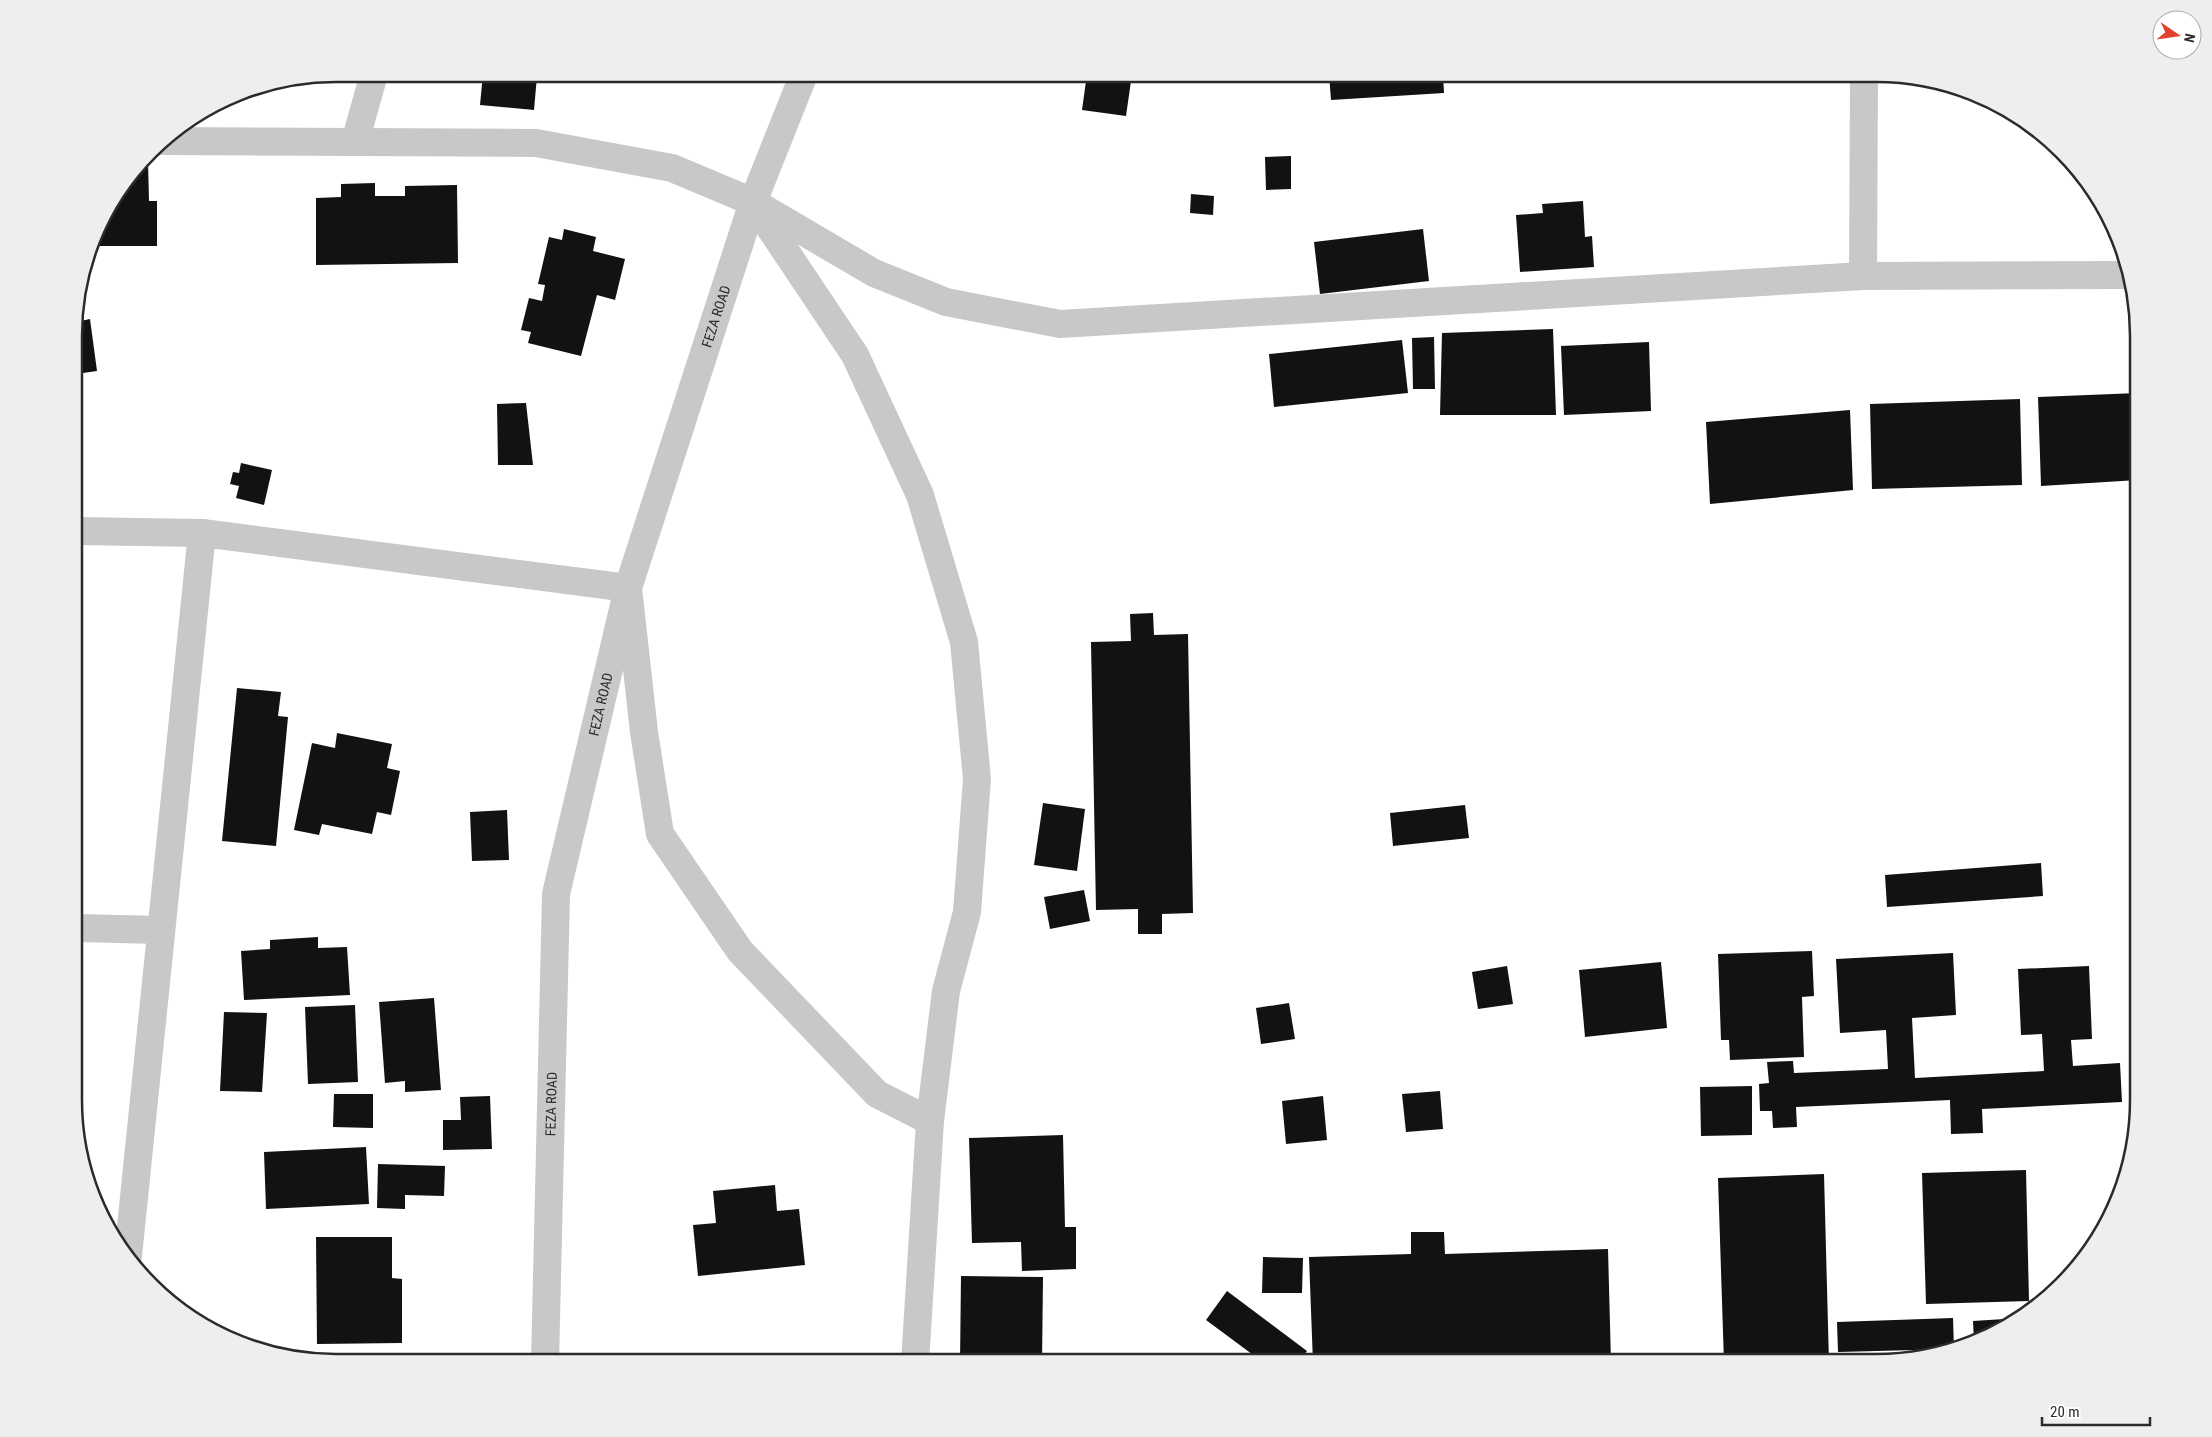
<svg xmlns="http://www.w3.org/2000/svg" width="2212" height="1437" font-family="'Roboto Condensed',sans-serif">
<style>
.building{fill:#121212}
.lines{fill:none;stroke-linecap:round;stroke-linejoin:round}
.minor{stroke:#c8c8c8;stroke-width:28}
.labels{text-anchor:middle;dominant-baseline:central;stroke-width:5;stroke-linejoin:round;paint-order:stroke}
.street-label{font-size:14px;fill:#2b2b2b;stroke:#fff}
.rim{fill:none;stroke:#2b2b2b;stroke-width:2.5}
</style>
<rect width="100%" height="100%" fill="#fff"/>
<g class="building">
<path d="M 483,74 L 537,76 L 534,110 L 480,105 Z"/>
<path d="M 1087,74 L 1132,74 L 1126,116 L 1082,110 Z"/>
<path d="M 1329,74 L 1443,74 L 1444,93 L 1331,100 Z"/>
<path d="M 1810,74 L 1828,74 L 1827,82 L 1809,81 Z"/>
<path d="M 1291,156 L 1291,189 L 1266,190 L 1265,157 Z"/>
<path d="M 146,162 L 148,162 L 149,201 L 157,201 L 157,246 L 93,246 L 101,220 Z"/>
<path d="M 375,183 L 375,196 L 405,196 L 405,186 L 457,185 L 458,263 L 316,265 L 316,198 L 341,197 L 341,184 Z"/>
<path d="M 1191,194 L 1214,196 L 1213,215 L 1190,213 Z"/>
<path d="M 1583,201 L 1585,237 L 1592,236 L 1594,267 L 1520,272 L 1516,215 L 1543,213 L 1542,204 Z"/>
<path d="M 564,229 L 596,237 L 593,251 L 625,259 L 615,300 L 597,295 L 581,356 L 528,343 L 531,332 L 521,330 L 529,298 L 542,301 L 545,285 L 538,284 L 549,237 L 562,240 Z"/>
<path d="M 1423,229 L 1429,281 L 1320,294 L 1314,242 Z"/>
<path d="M 90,319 L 97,371 L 76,374 L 76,322 Z"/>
<path d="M 1553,329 L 1556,415 L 1440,415 L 1442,333 Z"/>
<path d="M 1434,337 L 1435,389 L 1413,389 L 1412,338 Z"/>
<path d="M 1402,340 L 1408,393 L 1274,407 L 1269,354 Z"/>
<path d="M 1649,342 L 1651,411 L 1564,415 L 1561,346 Z"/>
<path d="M 2138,393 L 2138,480 L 2041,486 L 2038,397 Z"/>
<path d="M 2020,399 L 2022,485 L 1872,489 L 1870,404 Z"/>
<path d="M 526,403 L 533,465 L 498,465 L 497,404 Z"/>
<path d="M 1850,410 L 1853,490 L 1710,504 L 1706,422 Z"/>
<path d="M 241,463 L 272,470 L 264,505 L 236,498 L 239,486 L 230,484 L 233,472 L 239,473 Z"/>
<path d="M 1153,613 L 1154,635 L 1188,634 L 1193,913 L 1162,914 L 1162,934 L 1138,934 L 1138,909 L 1096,910 L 1091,642 L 1131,641 L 1130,614 Z"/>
<path d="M 237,688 L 281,692 L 278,716 L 288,717 L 276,846 L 222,841 Z"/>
<path d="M 337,733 L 392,744 L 387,768 L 400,771 L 391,815 L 377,812 L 372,834 L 322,824 L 319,835 L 294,830 L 312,743 L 335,748 Z"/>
<path d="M 1043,803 L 1085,809 L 1077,871 L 1034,865 Z"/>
<path d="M 1465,805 L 1469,838 L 1393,846 L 1390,813 Z"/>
<path d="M 507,810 L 509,860 L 472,861 L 470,812 Z"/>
<path d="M 2041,863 L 2043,896 L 1887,907 L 1885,875 Z"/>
<path d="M 1084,890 L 1090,921 L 1050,929 L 1044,897 Z"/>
<path d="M 318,937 L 318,948 L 347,947 L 350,995 L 244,1000 L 241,951 L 270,949 L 270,940 Z"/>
<path d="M 1812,951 L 1814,996 L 1802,997 L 1804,1057 L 1730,1060 L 1729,1040 L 1721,1040 L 1718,954 Z"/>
<path d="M 1953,953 L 1956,1015 L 1912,1018 L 1915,1078 L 2044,1071 L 2042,1034 L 2021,1035 L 2018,969 L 2089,966 L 2092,1039 L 2071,1040 L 2073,1066 L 2120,1063 L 2122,1102 L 1982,1109 L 1983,1133 L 1951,1134 L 1950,1100 L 1796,1107 L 1797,1127 L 1773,1128 L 1772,1111 L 1760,1111 L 1759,1084 L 1769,1083 L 1767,1062 L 1793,1061 L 1794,1073 L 1888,1069 L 1886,1030 L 1840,1033 L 1836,959 Z"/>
<path d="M 1661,962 L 1667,1028 L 1585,1037 L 1579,970 Z"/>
<path d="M 1507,966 L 1513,1004 L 1478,1009 L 1472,972 Z"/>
<path d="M 434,998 L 441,1090 L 405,1092 L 405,1081 L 385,1083 L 379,1002 Z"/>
<path d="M 1289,1003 L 1295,1039 L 1261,1044 L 1256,1008 Z"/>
<path d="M 355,1005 L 358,1082 L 308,1084 L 305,1007 Z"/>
<path d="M 224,1012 L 267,1013 L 262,1092 L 220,1091 Z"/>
<path d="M 76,1026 L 82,1026 L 77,1058 L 76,1058 Z"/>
<path d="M 1752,1086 L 1752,1135 L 1701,1136 L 1700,1087 Z"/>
<path d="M 1440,1091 L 1443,1129 L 1406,1132 L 1402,1094 Z"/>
<path d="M 334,1094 L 373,1094 L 373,1128 L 333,1127 Z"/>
<path d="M 490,1096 L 492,1149 L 443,1150 L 443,1120 L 461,1120 L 460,1097 Z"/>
<path d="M 1323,1096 L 1327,1140 L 1286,1144 L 1282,1101 Z"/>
<path d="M 1063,1135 L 1065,1227 L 1076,1227 L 1076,1269 L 1022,1271 L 1021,1242 L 972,1243 L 969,1138 Z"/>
<path d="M 366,1147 L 369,1204 L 266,1209 L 264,1152 Z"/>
<path d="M 378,1164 L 445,1166 L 444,1196 L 405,1195 L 405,1209 L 377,1208 Z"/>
<path d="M 2026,1170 L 2029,1301 L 1926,1304 L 1922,1173 Z"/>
<path d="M 1824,1174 L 1829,1363 L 1724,1363 L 1718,1178 Z"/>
<path d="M 775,1185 L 777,1211 L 799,1209 L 805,1265 L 698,1276 L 693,1225 L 716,1223 L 713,1191 Z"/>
<path d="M 98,1205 L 106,1207 L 104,1218 L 102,1214 Z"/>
<path d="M 1411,1232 L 1444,1232 L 1445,1254 L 1608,1249 L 1611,1362 L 1313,1363 L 1309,1257 L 1411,1254 Z"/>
<path d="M 316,1237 L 392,1237 L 392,1278 L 402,1279 L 402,1343 L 317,1344 Z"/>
<path d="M 1263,1257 L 1303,1258 L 1302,1293 L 1262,1293 Z"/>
<path d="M 961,1276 L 1043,1277 L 1042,1363 L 960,1363 Z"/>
<path d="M 1227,1291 L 1307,1351 L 1298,1363 L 1264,1363 L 1206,1320 Z"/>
<path d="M 1953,1318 L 1954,1349 L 1838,1352 L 1837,1322 Z"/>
<path d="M 2020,1318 L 2006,1328 L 1974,1341 L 1973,1321 Z"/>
<path d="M 1973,1342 L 1956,1349 L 1956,1343 Z"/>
</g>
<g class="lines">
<g class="minor">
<path d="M 162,141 L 536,143 L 672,168 L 753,202 L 874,273 L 946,302 L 1060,324 L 1863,276 L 2130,275"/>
<path d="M 355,142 L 374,74"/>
<path d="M 756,207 L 855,355 L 920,495 L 964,642 L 977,779 L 967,912 L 946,991 L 930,1121 L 915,1363"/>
<path d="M 1863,276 L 1864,74"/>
<path d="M 76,531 L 202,533 L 628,588 L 644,732 L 660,834 L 740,951 L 877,1094 L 930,1121"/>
<path d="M 76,928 L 161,930"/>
<path d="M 128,1256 L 202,533"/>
<path id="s1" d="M 545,1363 L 556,894 L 628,588 L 753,202 L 804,74"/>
</g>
</g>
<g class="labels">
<g class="street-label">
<text stroke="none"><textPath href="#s1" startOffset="1069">FEZA ROAD</textPath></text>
<text stroke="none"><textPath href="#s1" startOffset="664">FEZA ROAD</textPath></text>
<text stroke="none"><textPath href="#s1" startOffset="259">FEZA ROAD</textPath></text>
</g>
</g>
<path d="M0 0H2212V1437H0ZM336 82H1876A254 254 0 0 1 2130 336V1100A254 254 0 0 1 1876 1354H336A254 254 0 0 1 82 1100V336A254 254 0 0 1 336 82Z" fill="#eee" fill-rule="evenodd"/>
<path class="rim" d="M336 82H1876A254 254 0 0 1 2130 336V1100A254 254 0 0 1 1876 1354H336A254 254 0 0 1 82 1100V336A254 254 0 0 1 336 82Z"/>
<g transform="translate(2177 35) rotate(103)"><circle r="24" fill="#ffffff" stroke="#aaaaaa"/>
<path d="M0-4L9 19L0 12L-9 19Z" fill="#e3412d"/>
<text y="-8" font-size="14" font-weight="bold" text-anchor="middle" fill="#2b2b2b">N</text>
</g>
<path d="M2042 1417v8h108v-8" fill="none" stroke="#2b2b2b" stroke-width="2.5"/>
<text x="2050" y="1417" font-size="15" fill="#2b2b2b" stroke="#ffffff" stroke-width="4" paint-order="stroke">20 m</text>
</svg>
